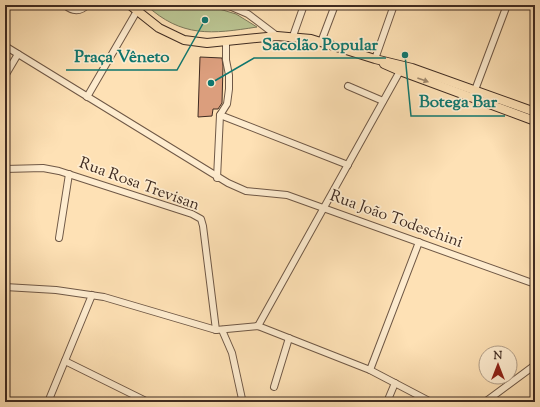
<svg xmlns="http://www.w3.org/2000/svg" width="540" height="407" font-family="'Sorts Mill Goudy',serif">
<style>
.green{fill:#bac492;stroke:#7c785a}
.building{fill:#db9e7d;stroke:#3f2b21}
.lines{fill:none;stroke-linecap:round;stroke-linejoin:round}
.minor-casing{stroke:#6f5846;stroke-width:8}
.major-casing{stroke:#3f2b21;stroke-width:10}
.minor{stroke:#feeccf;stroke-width:6}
.major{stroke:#fee1b5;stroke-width:8}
.oneway{fill:#9e866b}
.labels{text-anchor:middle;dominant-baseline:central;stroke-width:3.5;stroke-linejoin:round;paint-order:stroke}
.street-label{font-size:16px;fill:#3f2b21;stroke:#feeccf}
.leader{fill:none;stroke:#0f766e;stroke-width:1.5}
.callout-dot{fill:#0f766e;stroke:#feeccf;stroke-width:1.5}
.callout-label{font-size:17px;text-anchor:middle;font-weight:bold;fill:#0f766e;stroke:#feeccf;stroke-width:3.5;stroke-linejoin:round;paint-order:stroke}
</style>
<rect width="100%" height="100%" fill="#fee1b5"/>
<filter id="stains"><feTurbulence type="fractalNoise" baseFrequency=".005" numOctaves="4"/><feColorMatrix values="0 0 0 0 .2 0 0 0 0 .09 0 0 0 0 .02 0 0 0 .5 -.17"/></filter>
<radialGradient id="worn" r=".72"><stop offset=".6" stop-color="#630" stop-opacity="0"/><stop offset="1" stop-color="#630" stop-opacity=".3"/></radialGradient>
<path class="green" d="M 146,5 L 206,5 L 236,14 L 257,27 C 212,34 182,38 146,5 Z"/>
<path class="building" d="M 200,57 L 222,58 L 223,66 L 222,103 L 218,109 L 213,109 L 212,116 L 198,117 Z"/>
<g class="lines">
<g class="minor-casing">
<g id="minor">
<path d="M 65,5 C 72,12 81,12 87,5"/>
<path d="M 227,5 L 248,14 L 277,36"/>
<path d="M 293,36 L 304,5"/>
<path d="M 321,42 L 335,5"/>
<path d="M 5,46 L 228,183 L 246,191 L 287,195 L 535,284"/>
<path d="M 375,59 L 394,5"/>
<path d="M 5,76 L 18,54"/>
<path d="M 348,86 L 383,101"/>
<path d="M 475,90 L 507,5"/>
<path d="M 87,97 L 137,11"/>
<path d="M 220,115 L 348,165"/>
<path d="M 5,169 L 43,168 L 59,171 L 192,214 L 201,219 L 203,226 L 216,330"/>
<path d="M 217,178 L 220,115 L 227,104 L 229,89 L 229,75 L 226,60 L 226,42"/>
<path d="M 59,238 L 69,174"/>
<path d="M 5,256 L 6,287"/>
<path d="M 5,287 L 56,290 L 104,297 L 216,330 L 258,326 L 370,370 L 431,402"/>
<path d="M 258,326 L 400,71"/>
<path d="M 222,330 L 232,353 L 242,399"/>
<path d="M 65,361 L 148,402"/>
<path d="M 370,370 L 419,242"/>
<path d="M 274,387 L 289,338"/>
<path d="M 48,402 L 92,295"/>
<path d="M 387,402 L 395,383"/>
<path d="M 485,402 L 535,365"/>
</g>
</g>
<g class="major-casing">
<g id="major">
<path d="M 130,5 L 159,28 L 184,40 L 207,43 L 277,36 L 311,39 L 375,59 L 412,68 L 535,112"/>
<path d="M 384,64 L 400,71 L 535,121"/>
</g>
</g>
<use href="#minor" class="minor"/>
<use href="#major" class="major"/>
</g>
<defs><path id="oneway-solid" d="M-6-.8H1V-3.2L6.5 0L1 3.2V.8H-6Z"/></defs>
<use class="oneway" href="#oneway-solid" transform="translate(423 80) rotate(20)"/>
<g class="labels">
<g class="street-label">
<text transform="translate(139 185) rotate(20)">Rua Rosa Trevisan</text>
<text transform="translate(396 220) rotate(20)">Rua João Todeschini</text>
</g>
</g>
<path class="leader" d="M211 83L254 58H386M205 20L177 70H66M405 55L411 116H505"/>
<g class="callout-dot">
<circle cx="211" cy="83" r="4"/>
<circle cx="205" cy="20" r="4"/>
<circle cx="405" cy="55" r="4"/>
</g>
<g class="callout-label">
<text x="320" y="50">Sacolão Popular</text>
<text x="122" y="62">Praça Vêneto</text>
<text x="458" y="107">Botega Bar</text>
</g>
<rect width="540" height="407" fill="none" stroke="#fee1b5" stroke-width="20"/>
<rect x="6" y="6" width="528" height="395" fill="none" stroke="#3f2b21" stroke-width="2"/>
<rect x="10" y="10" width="520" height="387" fill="none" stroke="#3f2b21"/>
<g transform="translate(498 365)"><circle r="19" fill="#feeccf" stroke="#b29f89"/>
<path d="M0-3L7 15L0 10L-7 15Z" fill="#8f2418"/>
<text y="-6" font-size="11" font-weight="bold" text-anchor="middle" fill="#3f2b21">N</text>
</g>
<rect width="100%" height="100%" filter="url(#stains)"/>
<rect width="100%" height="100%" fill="url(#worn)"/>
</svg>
